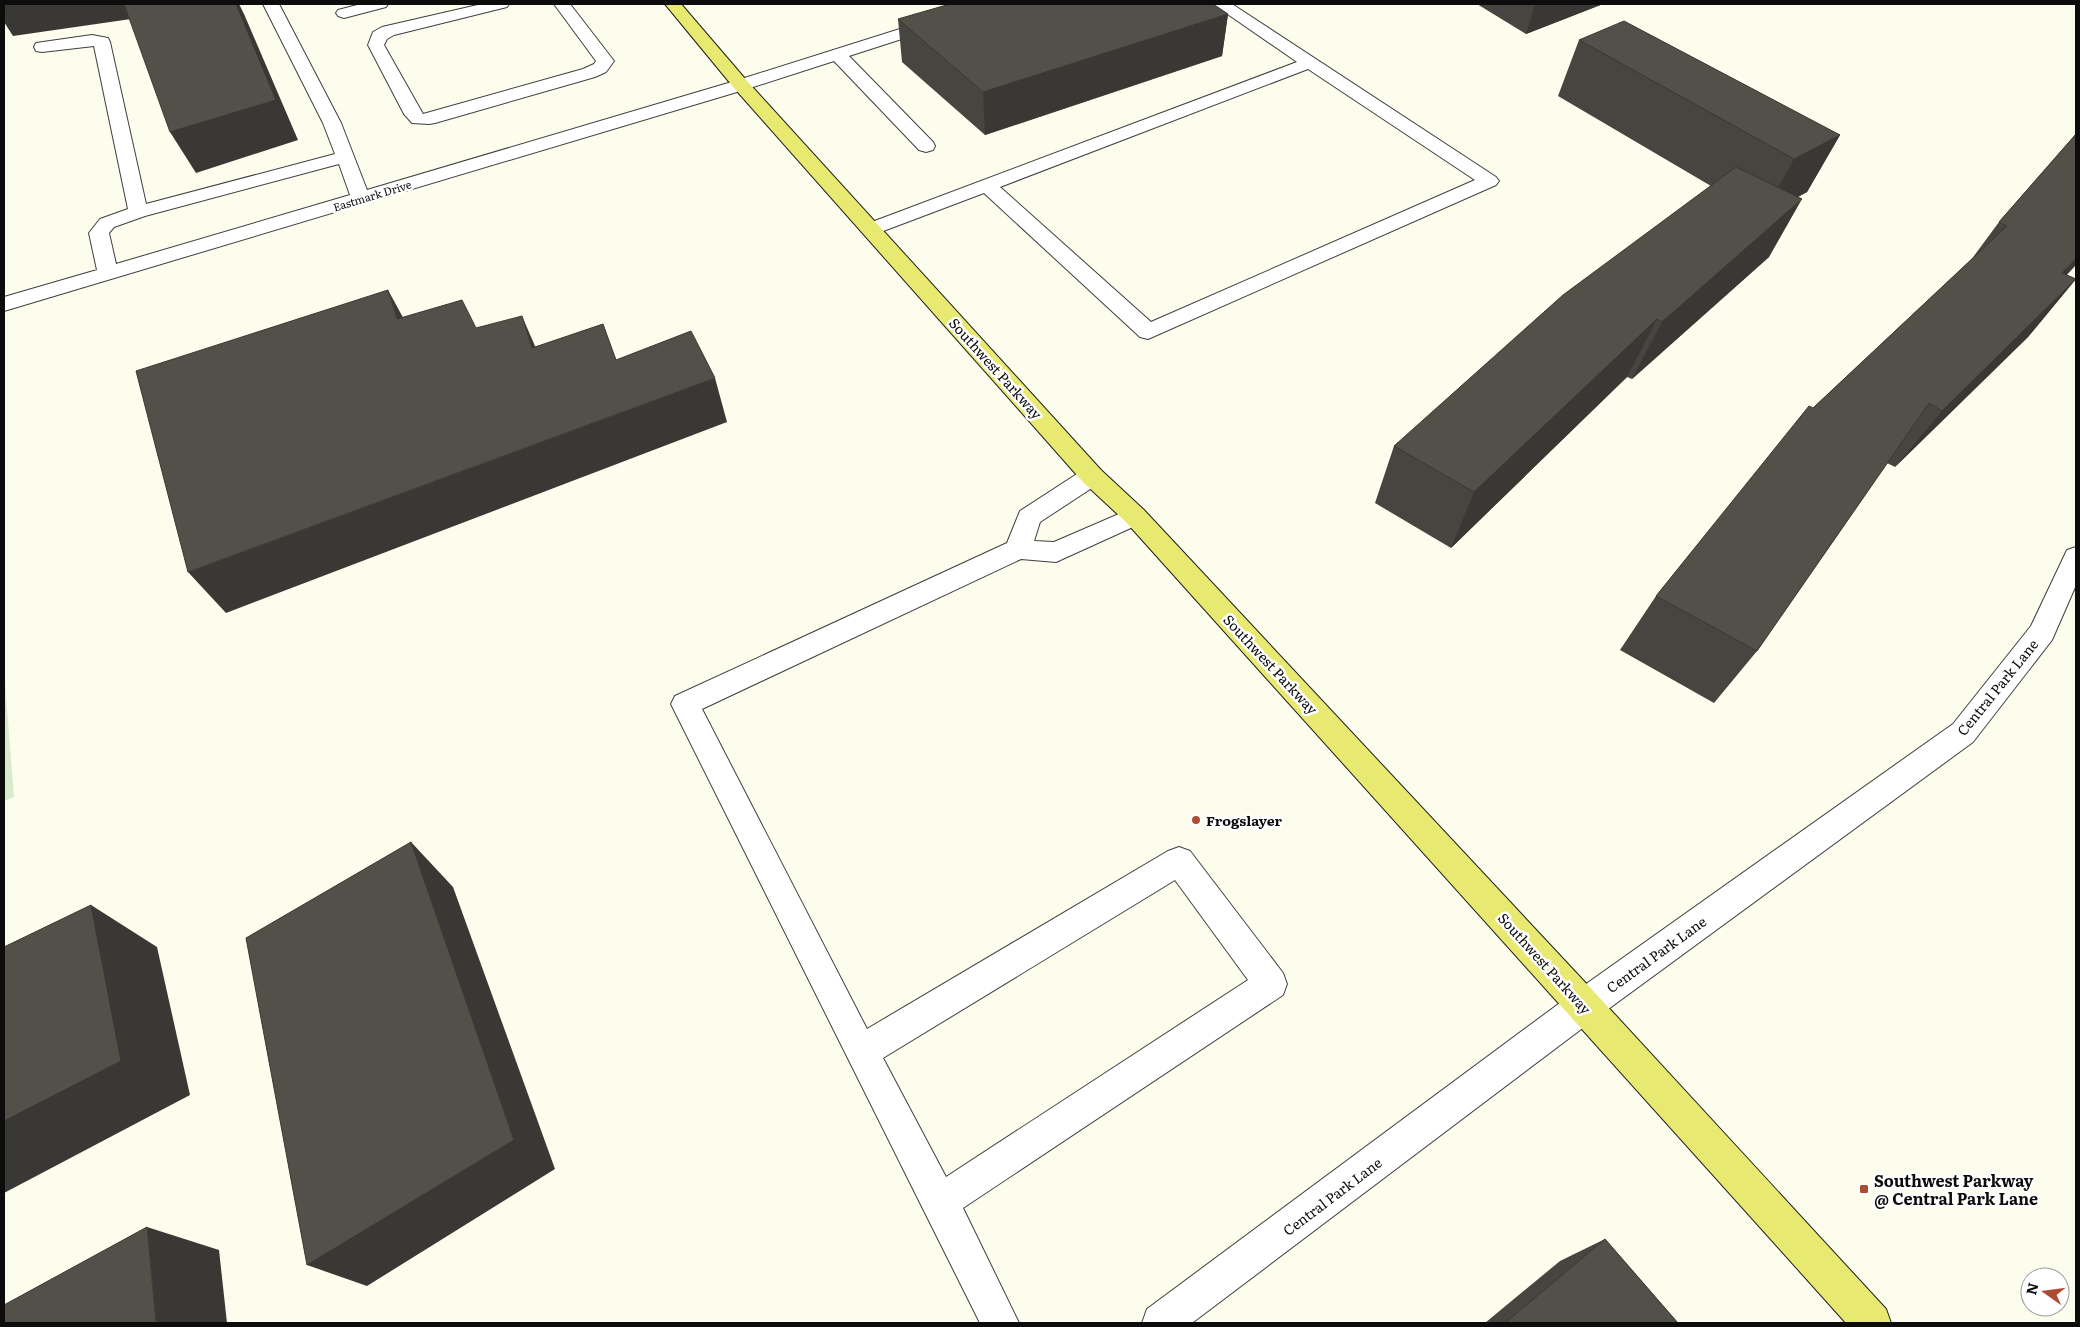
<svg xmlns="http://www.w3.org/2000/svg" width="2080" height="1327" font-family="Literata,serif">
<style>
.pitch{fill:#d8eccb}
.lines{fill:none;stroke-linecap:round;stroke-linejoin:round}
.minor-casing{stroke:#3f3f3f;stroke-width:2}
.major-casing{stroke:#1d1d1d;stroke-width:2}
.minor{fill:#fff;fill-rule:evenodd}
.major{fill:#e8e971;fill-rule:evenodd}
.wall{fill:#474540}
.shaded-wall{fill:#3a3834}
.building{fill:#53504a;stroke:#3a3834}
.poi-dot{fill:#ac4c34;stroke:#fff;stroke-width:2}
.labels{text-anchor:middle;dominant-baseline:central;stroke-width:5;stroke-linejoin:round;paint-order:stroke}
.far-street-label{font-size:11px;fill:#0c0c0c;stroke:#fff}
.street-label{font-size:14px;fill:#0c0c0c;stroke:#fff}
.poi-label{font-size:14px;font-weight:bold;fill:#0c0c0c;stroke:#fff;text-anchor:start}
.near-poi-label{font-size:16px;font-weight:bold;fill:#0c0c0c;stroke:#fff;text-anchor:start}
</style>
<rect width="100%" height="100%" fill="#fcfded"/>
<path class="pitch" d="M 4,671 L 14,797 L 4,801 Z"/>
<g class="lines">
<g class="minor-casing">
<g id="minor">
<path d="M 263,4 L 279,4 L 341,123 L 367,190 L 735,81 L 979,4 L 1003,4 L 1001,7 L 849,56 L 933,142 L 935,146 L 933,150 L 926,152 L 919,150 L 834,61 L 747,89 L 4,311 L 4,297 L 97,270 L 89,233 L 100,219 L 128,209 L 94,46 L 42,52 L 36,51 L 34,47 L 36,43 L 92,35 L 108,38 L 110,42 L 146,204 L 335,154 L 323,123 ZM 339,164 L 350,195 L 116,264 L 109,233 L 114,227 L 145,216 Z"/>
<path d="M 361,4 L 388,4 L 386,7 L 344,18 L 338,16 L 336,13 L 338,10 Z"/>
<path d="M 482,4 L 509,4 L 507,7 L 394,35 L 387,39 L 384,45 L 423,114 L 583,69 L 594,64 L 596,61 L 554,4 L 570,4 L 614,61 L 606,72 L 595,77 L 435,123 L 429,124 L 412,123 L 404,114 L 368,45 L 373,32 L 382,27 Z"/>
<path d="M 1213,4 L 1232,4 L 1496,177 L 1499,181 L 1496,185 L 1148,339 L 1140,337 L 984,193 L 878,233 L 871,235 L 864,233 L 861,229 L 864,225 L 1297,62 ZM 1308,69 L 1475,180 L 1151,322 L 1000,187 Z"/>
<path d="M 1092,467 L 1101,470 L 1104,476 L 1101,482 L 1040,522 L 1034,541 L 1054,542 L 1135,507 L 1144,510 L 1147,516 L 1144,522 L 1056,562 L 1021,559 L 702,709 L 867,1029 L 1168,851 L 1179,847 L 1190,851 L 1283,973 L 1287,984 L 1283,995 L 963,1208 L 1019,1323 L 980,1323 L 671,704 L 675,696 L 1007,543 L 1020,511 L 1083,470 ZM 1175,880 L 1248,980 L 946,1177 L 883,1058 Z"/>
<path d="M 2076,547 L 2076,585 L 2052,640 L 1973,742 L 1596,1018 L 1192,1323 L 1142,1323 L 1147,1309 L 1572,994 L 1953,724 L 2031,626 L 2067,550 Z"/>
</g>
</g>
<g class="major-casing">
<path id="major" d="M 665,4 L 681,4 L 747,81 L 1101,470 L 1144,510 L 1596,994 L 1886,1309 L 1891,1323 L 1846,1323 L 1126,522 L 1083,482 L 735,89 Z"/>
</g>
<use href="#minor" class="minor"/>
<use href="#major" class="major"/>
</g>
<g class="wall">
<path d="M 1477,4 L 1603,4 L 1526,34 Z"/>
<path d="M 1228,14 L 1222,56 L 985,135 L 902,62 L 898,19 Z"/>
<path d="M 1579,40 L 1840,135 L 1807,192 L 1798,197 L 1769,257 L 1632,379 L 1627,377 L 1451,548 L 1375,503 L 1394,446 L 1711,186 L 1558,96 Z"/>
<path d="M 2076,134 L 2067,275 L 2076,279 L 2028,337 L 1895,467 L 1887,463 L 1757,651 L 1714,703 L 1620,650 L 1656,596 L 1813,408 L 1971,260 L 1999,222 Z"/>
<path d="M 1605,1239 L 1678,1323 L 1485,1323 L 1560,1261 Z"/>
</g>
<g class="shaded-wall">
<path d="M 4,4 L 130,4 L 138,18 L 13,36 L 4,22 Z"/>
<path d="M 236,4 L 239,4 L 244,14 L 298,140 L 196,173 L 170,132 Z"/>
<path d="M 1535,4 L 1603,4 L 1526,34 Z"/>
<path d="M 1228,14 L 1222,56 L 985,135 L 983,92 Z"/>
<path d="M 1840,135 L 1807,192 L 1762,216 L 1794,159 Z"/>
<path d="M 1802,199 L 1769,257 L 1632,379 L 1662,322 Z"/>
<path d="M 2076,258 L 2076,265 L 2015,331 L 2062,273 Z"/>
<path d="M 2076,279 L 2028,337 L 1895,467 L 1942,411 Z"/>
<path d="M 388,290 L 412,334 L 397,319 Z"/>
<path d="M 522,316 L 541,360 L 532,348 Z"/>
<path d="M 1657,319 L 1627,377 L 1451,548 L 1474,492 Z"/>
<path d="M 715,378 L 727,422 L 226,613 L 188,572 Z"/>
<path d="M 411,842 L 453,887 L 555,1169 L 367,1286 L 307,1265 Z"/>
<path d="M 91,905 L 157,947 L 190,1095 L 4,1193 L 4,1121 Z"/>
<path d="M 147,1227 L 219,1250 L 227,1323 L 156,1323 Z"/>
</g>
<g class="building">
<path d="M 124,4 L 236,4 L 276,100 L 170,132 Z"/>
<path d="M 950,4 L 1213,4 L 1228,14 L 983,92 L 898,19 Z"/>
<path d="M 1624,21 L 1840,135 L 1794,159 L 1579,40 Z"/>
<path d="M 2076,134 L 2076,258 L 2062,273 L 2076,279 L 1942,411 L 1929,403 L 1757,651 L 1656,596 L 1809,406 L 1813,408 L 2007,226 L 1999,222 Z"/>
<path d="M 1736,167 L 1802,199 L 1662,322 L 1657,319 L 1474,492 L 1394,446 L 1563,295 Z"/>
<path d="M 388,290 L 397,319 L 462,300 L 476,328 L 522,316 L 532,348 L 603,324 L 616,360 L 691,331 L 715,378 L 188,572 L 136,371 Z"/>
<path d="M 411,842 L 514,1140 L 307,1265 L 246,938 Z"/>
<path d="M 91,905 L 121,1061 L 4,1121 L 4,947 Z"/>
<path d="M 147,1227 L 156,1323 L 4,1323 L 4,1305 Z"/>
<path d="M 1605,1239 L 1678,1323 L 1505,1323 Z"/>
</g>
<g class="poi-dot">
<circle cx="1196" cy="820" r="5"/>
<rect x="1859" y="1184" width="10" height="10" rx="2.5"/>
</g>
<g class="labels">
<g class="far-street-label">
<text transform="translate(372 195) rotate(-17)">Eastmark Drive</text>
</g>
<g class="street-label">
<text transform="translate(996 368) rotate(48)">Southwest Parkway</text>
<text transform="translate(1271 664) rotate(47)">Southwest Parkway</text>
<text transform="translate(1997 687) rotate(-51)">Central Park Lane</text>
<text transform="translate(1656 954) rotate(-36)">Central Park Lane</text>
<text transform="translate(1545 963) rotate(48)">Southwest Parkway</text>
<text transform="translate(1332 1196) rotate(-37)">Central Park Lane</text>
</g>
<g class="poi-label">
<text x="1206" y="820">Frogslayer</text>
</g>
<g class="near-poi-label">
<text x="1874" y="1180">Southwest Parkway<tspan x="1874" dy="18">@ Central Park Lane</tspan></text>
</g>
</g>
<rect width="2080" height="1327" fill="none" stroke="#0c0c0c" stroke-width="10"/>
<g transform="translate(2045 1292) rotate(284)"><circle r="24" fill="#ffffff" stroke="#9e9e9e"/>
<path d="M0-4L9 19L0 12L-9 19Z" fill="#ac4c34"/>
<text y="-8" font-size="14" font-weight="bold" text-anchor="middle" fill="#0c0c0c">N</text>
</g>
</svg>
